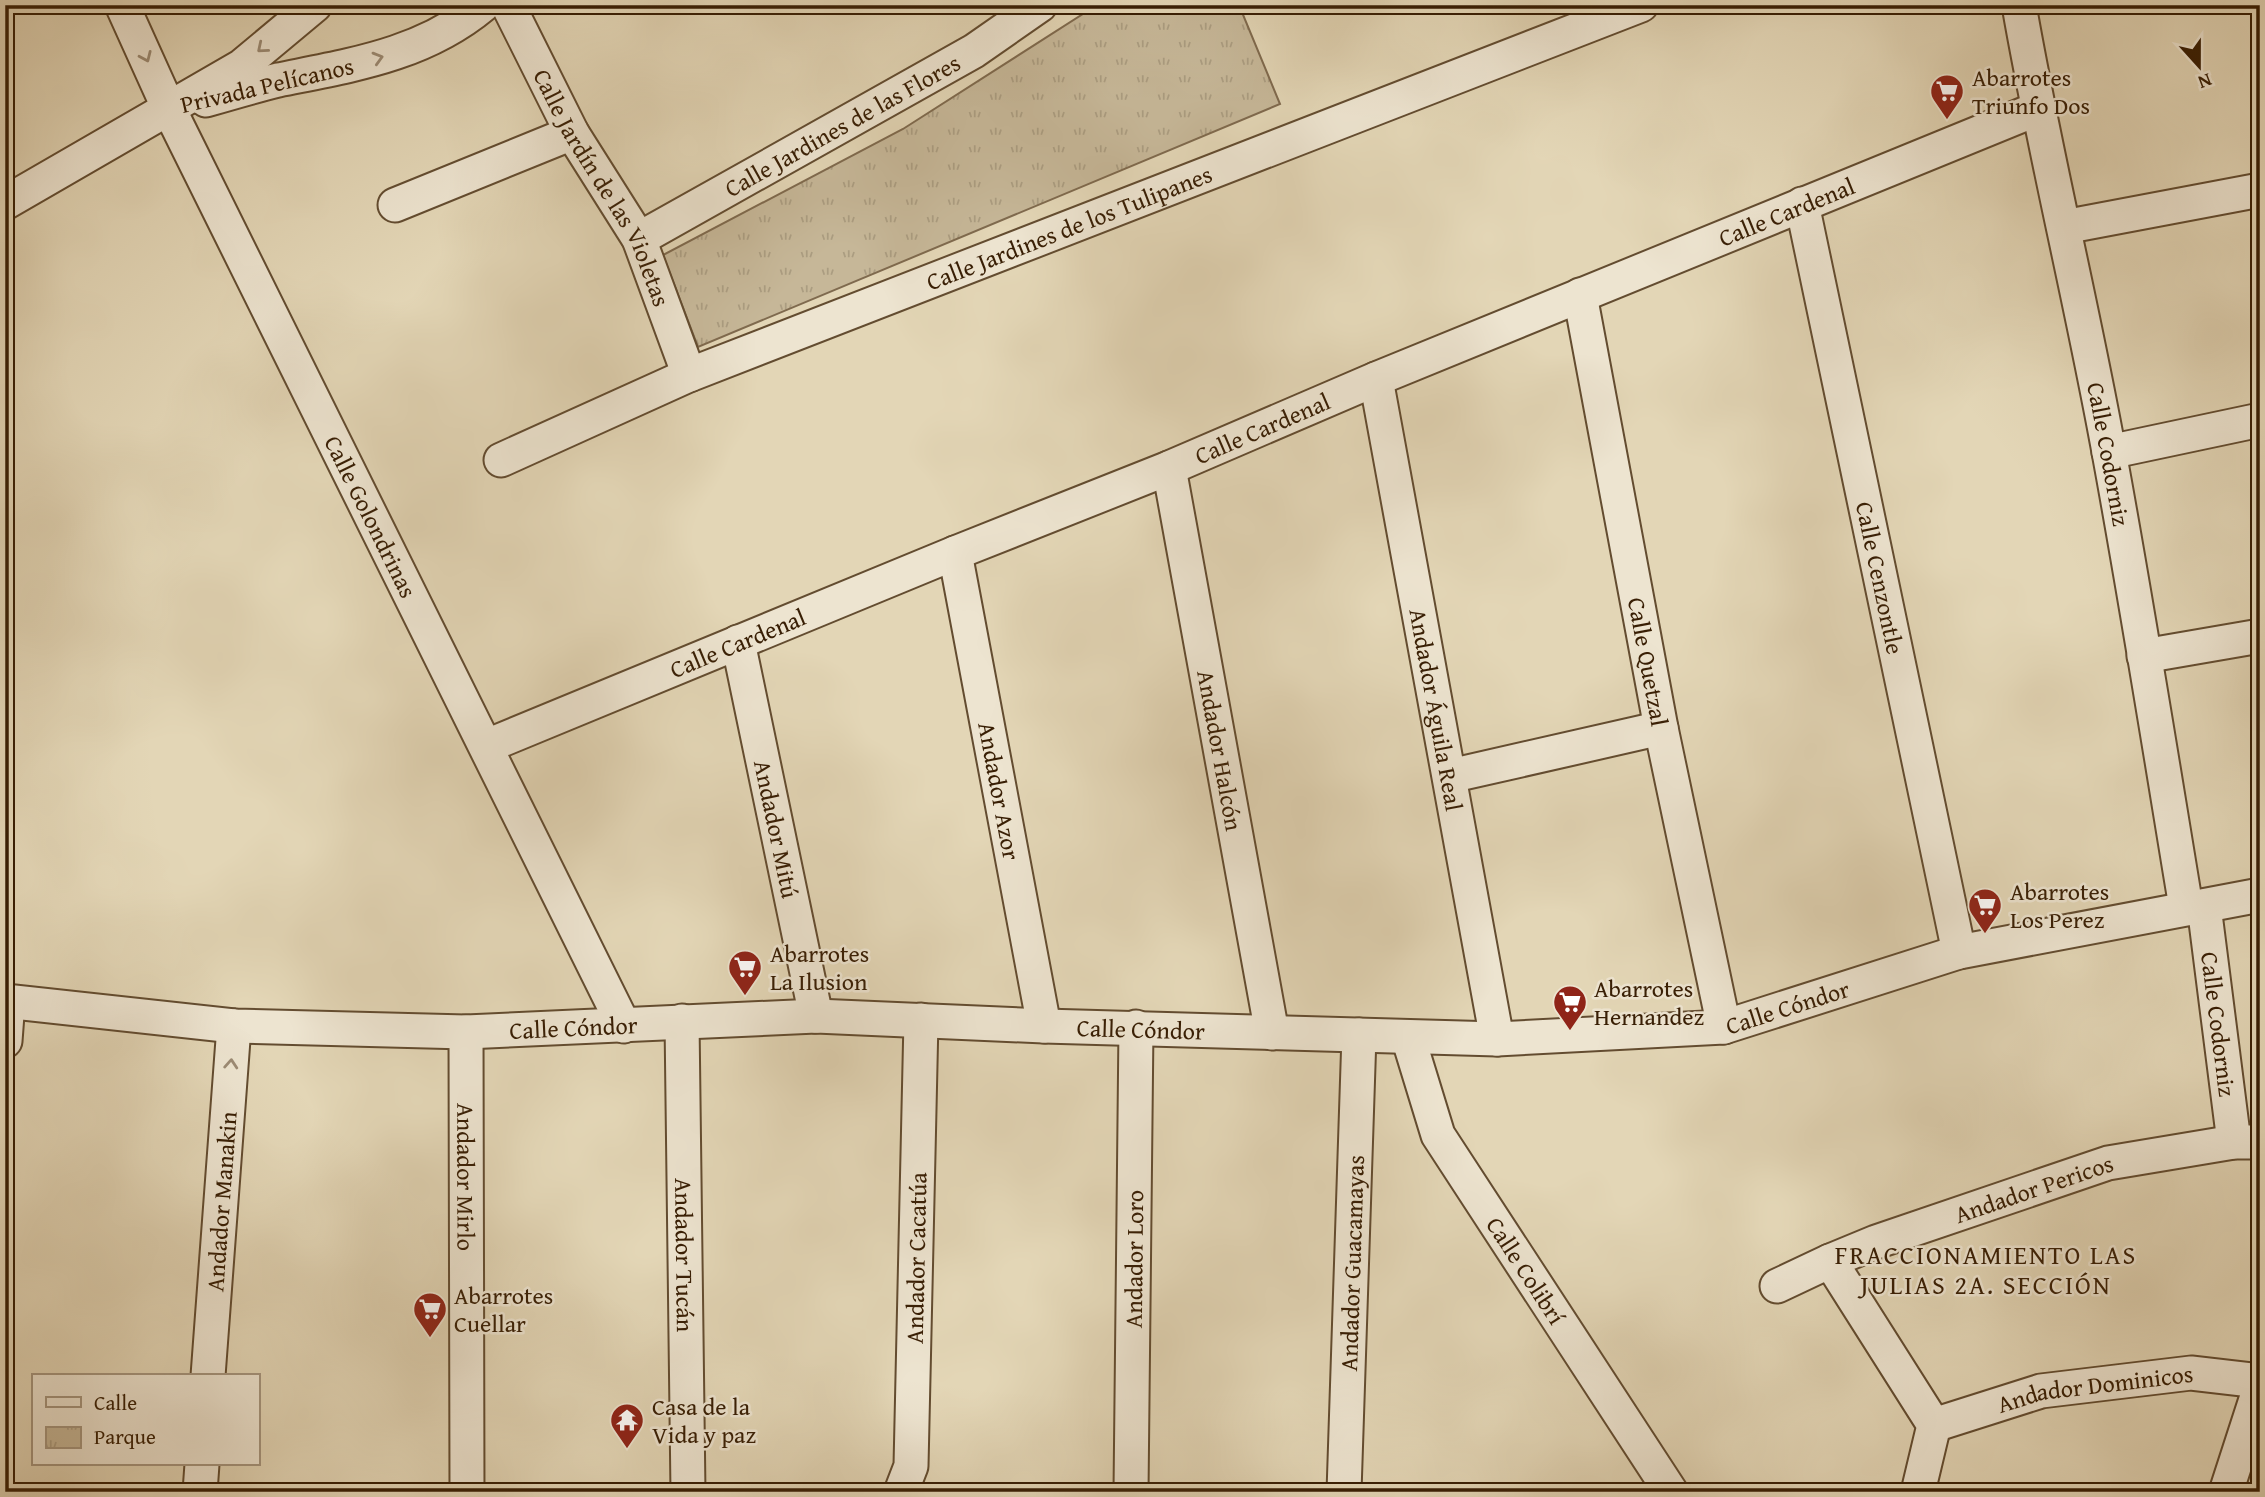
<svg xmlns="http://www.w3.org/2000/svg" width="2265" height="1497" font-family="'Gentium Book Plus',serif">
<style>
.park{fill:url(#park-tufts);stroke:#7f6a4e;stroke-width:2}
.lines{fill:none;stroke-linecap:round;stroke-linejoin:round}
.street-casing{stroke:#634c30;stroke-width:37}
.street{stroke:#ede4d0;stroke-width:33}
.oneway{stroke:#9c8b74}
.labels{text-anchor:middle;dominant-baseline:central;stroke-width:5;stroke-linejoin:round;paint-order:stroke}
.poi-label{font-size:24px;fill:#381e04;stroke:#ede4d0;text-anchor:start}
.street-label{font-size:24px;fill:#381e04;stroke:#ede4d0}
.neighbourhood-label{font-size:26px;letter-spacing:2px;fill:#381e04;stroke:#ede4d0}
</style>
<defs>
<pattern id="park-tufts" width="24" height="20" patternUnits="userSpaceOnUse" patternTransform="scale(1.75)"><rect width="24" height="20" fill="#c6b798"/><path d="M3 7l-1-3M5 7V3M7 7l1-3M15 17l-1-3M17 17v-4M19 17l1-3" fill="none" stroke="#ab9d81"/></pattern>
</defs>
<rect width="100%" height="100%" fill="#e3d6b6"/>
<filter id="stains"><feTurbulence type="fractalNoise" baseFrequency=".00286" numOctaves="4"/><feColorMatrix values="0 0 0 0 .2 0 0 0 0 .09 0 0 0 0 .02 0 0 0 .5 -.17"/></filter>
<radialGradient id="worn" r=".72"><stop offset=".6" stop-color="#630" stop-opacity="0"/><stop offset="1" stop-color="#630" stop-opacity=".3"/></radialGradient>
<path class="park" d="M 1097,5 L 1239,5 L 1280,104 L 698,347 L 663,255 L 903,129 Z"/>
<g class="lines">
<g class="street-casing">
<g id="street">
<path id="s1" d="M 122,5 L 169,109 L 624,1026"/>
<path id="s2" d="M 508,5 L 572,133 L 639,239 L 689,375"/>
<path id="s3" d="M 2019,5 C 2045,155 2082,303 2109,452 C 2137,604 2161,756 2186,907"/>
<path d="M 206,100 C 230,93 254,86 278,80 C 352,65 423,55 483,5"/>
<path d="M 5,203 L 242,66 L 315,5"/>
<path id="s4" d="M 1802,204 L 1959,952"/>
<path d="M 395,205 L 572,133"/>
<path d="M 2064,227 L 2260,190"/>
<path id="s5" d="M 639,239 L 974,51 L 1040,5"/>
<path id="s6" d="M 1580,295 L 1661,728 L 1724,1027"/>
<path id="s7" d="M 1376,379 L 1497,1039"/>
<path d="M 2109,452 L 2260,420"/>
<path id="s8" d="M 501,460 L 689,375 L 1641,5"/>
<path id="s9" d="M 1169,468 L 1272,1033"/>
<path id="s10" d="M 955,553 L 1044,1026"/>
<path id="s11" d="M 738,642 L 816,1016"/>
<path d="M 2144,656 L 2260,636"/>
<path id="s12" d="M 487,746 L 955,553 L 1169,468 L 1376,379 L 2037,109"/>
<path d="M 1450,776 L 1661,728"/>
<path id="s13" d="M 2204,906 L 2234,1142"/>
<path id="s14" d="M 5,1001 L 234,1026 L 466,1032 L 816,1016 L 1044,1026 L 1497,1039 L 1724,1027 L 1959,952 L 2260,895"/>
<path id="s15" d="M 682,1021 L 688,1492"/>
<path id="s16" d="M 466,1032 L 467,1492"/>
<path id="s17" d="M 1408,1037 L 1438,1135 L 1671,1492"/>
<path d="M 5,1041 L 8,1001"/>
<path d="M 1830,1261 L 1934,1425 L 1918,1492"/>
<path id="s18" d="M 1777,1286 L 1830,1261 L 1876,1242 L 2108,1163 L 2234,1142 L 2260,1142"/>
<path id="s19" d="M 208,1376 L 234,1026"/>
<path id="s20" d="M 1934,1425 L 2041,1391 L 2191,1373 L 2260,1381"/>
<path d="M 200,1492 L 202,1464"/>
<path id="s21" d="M 901,1492 L 911,1466 L 921,1020"/>
<path id="s22" d="M 1131,1492 L 1136,1027"/>
<path id="s23" d="M 1344,1492 L 1359,1035"/>
<path d="M 2226,1492 L 2260,1387"/>
</g>
</g>
<use href="#street" class="street"/>
</g>
<defs><path id="oneway-chevron" d="M-2-3.5L2.5 0L-2 3.5" fill="none" stroke-width="1.6" stroke-linecap="round" stroke-linejoin="round" transform="scale(1.75)"/></defs>
<g class="oneway">
<use href="#oneway-chevron" transform="translate(262 48) rotate(140)"/>
<use href="#oneway-chevron" transform="translate(146 57) rotate(66)"/>
<use href="#oneway-chevron" transform="translate(378 58) rotate(-16)"/>
<use href="#oneway-chevron" transform="translate(231 1064) rotate(-86)"/>
</g>
<defs>
<g id="supermarket-pin" transform="scale(1.75)"><path d="M0 17L-7.5 6A9.5 9.5 0 1 1 7.5 6Z" fill="#8f2418" stroke="#ede4d0"/><path d="M-6-5.5h2.5l.6 2H6L4.5 2H-2.5L-4.4-4H-6ZM-1.5 3.2a1.3 1.3 0 1 0 .1 0ZM3 3.2a1.3 1.3 0 1 0 .1 0Z" fill="#fff"/></g>
<g id="temple-pin" transform="scale(1.75)"><path d="M0 17L-7.5 6A9.5 9.5 0 1 1 7.5 6Z" fill="#8f2418" stroke="#ede4d0"/><path d="M0-6L5-2H3V0L6.5 2.5H4V6H1.5V3h-3V6H-4V2.5H-6.5L-3 0V-2H-5Z" fill="#fff"/></g>
</defs>
<g fill-rule="evenodd">
<use href="#supermarket-pin" x="1947" y="91"/>
<use href="#supermarket-pin" x="1985" y="905"/>
<use href="#supermarket-pin" x="745" y="967"/>
<use href="#supermarket-pin" x="1570" y="1002"/>
<use href="#supermarket-pin" x="430" y="1309"/>
<use href="#temple-pin" x="627" y="1420"/>
</g>
<g class="labels">
<g class="poi-label">
<text x="1972" y="77">Abarrotes<tspan x="1972" dy="28">Triunfo Dos</tspan></text>
<text x="2010" y="891">Abarrotes<tspan x="2010" dy="28">Los Perez</tspan></text>
<text x="770" y="953">Abarrotes<tspan x="770" dy="28">La Ilusion</tspan></text>
<text x="1594" y="988">Abarrotes<tspan x="1594" dy="28">Hernandez</tspan></text>
<text x="454" y="1295">Abarrotes<tspan x="454" dy="28">Cuellar</tspan></text>
<text x="652" y="1406">Casa de la<tspan x="652" dy="28">Vida y paz</tspan></text>
</g>
<g class="street-label">
<text transform="translate(267 85) rotate(-13)">Privada Pelícanos</text>
<text stroke="none"><textPath href="#s5" startOffset="233">Calle Jardines de las Flores</textPath></text>
<text stroke="none"><textPath href="#s2" startOffset="206">Calle Jardín de las Violetas</textPath></text>
<text stroke="none"><textPath href="#s12" startOffset="1405">Calle Cardenal</textPath></text>
<text stroke="none"><textPath href="#s8" startOffset="614">Calle Jardines de los Tulipanes</textPath></text>
<text stroke="none"><textPath href="#s12" startOffset="838">Calle Cardenal</textPath></text>
<text stroke="none"><textPath href="#s3" startOffset="458">Calle Codorniz</textPath></text>
<text stroke="none"><textPath href="#s1" startOffset="569">Calle Golondrinas</textPath></text>
<text stroke="none"><textPath href="#s4" startOffset="382">Calle Cenzontle</textPath></text>
<text stroke="none"><textPath href="#s12" startOffset="271">Calle Cardenal</textPath></text>
<text stroke="none"><textPath href="#s6" startOffset="373">Calle Quetzal</textPath></text>
<text stroke="none"><textPath href="#s7" startOffset="336">Andador Águila Real</textPath></text>
<text stroke="none"><textPath href="#s9" startOffset="287">Andador Halcón</textPath></text>
<text stroke="none"><textPath href="#s10" startOffset="242">Andador Azor</textPath></text>
<text stroke="none"><textPath href="#s11" startOffset="191">Andador Mitú</textPath></text>
<text stroke="none"><textPath href="#s14" startOffset="1788">Calle Cóndor</textPath></text>
<text stroke="none"><textPath href="#s13" startOffset="119">Calle Codorniz</textPath></text>
<text stroke="none"><textPath href="#s14" startOffset="570">Calle Cóndor</textPath></text>
<text stroke="none"><textPath href="#s14" startOffset="1138">Calle Cóndor</textPath></text>
<text stroke="none"><textPath href="#s16" startOffset="145">Andador Mirlo</textPath></text>
<text stroke="none"><textPath href="#s18" startOffset="275">Andador Pericos</textPath></text>
<text stroke="none"><textPath href="#s19" startOffset="175">Andador Manakin</textPath></text>
<text stroke="none"><textPath href="#s15" startOffset="234">Andador Tucán</textPath></text>
<text stroke="none"><textPath href="#s21" startOffset="236">Andador Cacatúa</textPath></text>
<text stroke="none"><textPath href="#s22" startOffset="233">Andador Loro</textPath></text>
<text stroke="none"><textPath href="#s23" startOffset="229">Andador Guacamayas</textPath></text>
<text stroke="none"><textPath href="#s17" startOffset="264">Calle Colibrí</textPath></text>
<text stroke="none"><textPath href="#s20" startOffset="166">Andador Dominicos</textPath></text>
</g>
<g class="neighbourhood-label">
<text x="1986" y="1254">FRACCIONAMIENTO LAS<tspan x="1986" dy="30">JULIAS 2A. SECCIÓN</tspan></text>
</g>
</g>
<rect width="2265" height="1497" fill="none" stroke="#e3d6b6" stroke-width="28"/>
<rect x="7" y="7" width="2251" height="1483" fill="none" stroke="#381e04" stroke-width="3.5"/>
<rect x="14" y="14" width="2237" height="1469" fill="none" stroke="#381e04" stroke-width="2"/>
<rect x="32" y="1374" width="228" height="91" fill="#ede4d0" stroke="#a5957e" stroke-width="2"/>
<rect x="46" y="1397" width="35" height="10" fill="#ede4d0" stroke="#a5957e" stroke-width="2"/>
<text x="94" y="1410" font-size="21" fill="#381e04">Calle</text>
<rect x="46" y="1427" width="35" height="21" fill="url(#park-tufts)" stroke="#a5957e" stroke-width="2"/>
<text x="94" y="1444" font-size="21" fill="#381e04">Parque</text>
<g transform="translate(2199 66) rotate(159)" stroke="#ede4d0" stroke-width="5" paint-order="stroke">
<path d="M0-5L12 26L0 18L-12 26Z" fill="#381e04"/>
<text y="-10" font-size="19" font-weight="bold" text-anchor="middle" fill="#381e04">N</text>
</g>
<rect width="100%" height="100%" filter="url(#stains)"/>
<rect width="100%" height="100%" fill="url(#worn)"/>
</svg>
